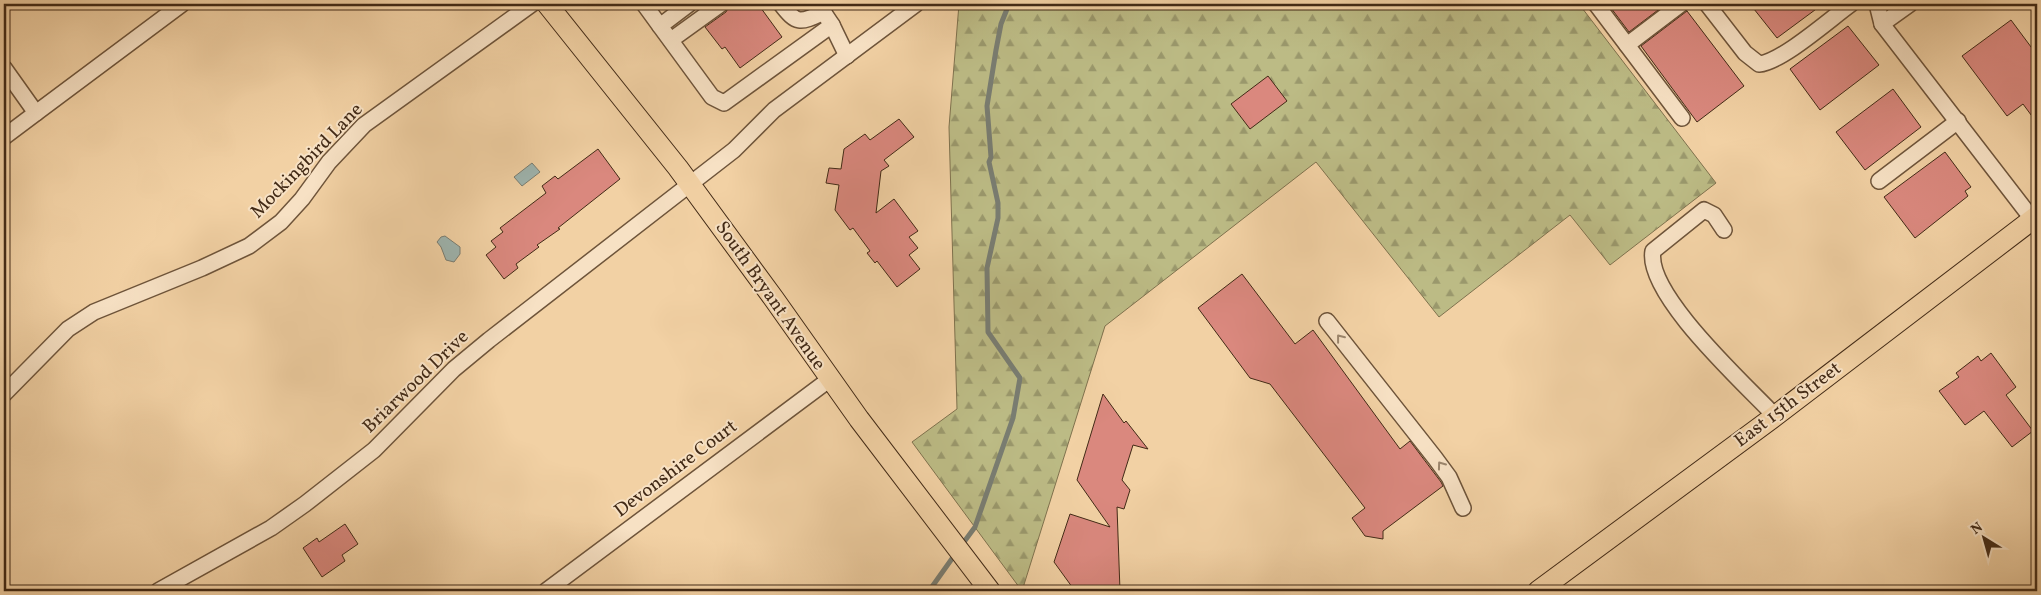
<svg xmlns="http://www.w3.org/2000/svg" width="2041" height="595" font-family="Vollkorn,serif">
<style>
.forest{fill:url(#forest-firs);stroke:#7f724e}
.water{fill:#9eb5b0;stroke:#797d72}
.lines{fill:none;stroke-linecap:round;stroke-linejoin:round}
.stream{stroke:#797d72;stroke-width:5}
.building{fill:#da887e;stroke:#422a16}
.minor-casing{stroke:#6e543a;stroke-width:18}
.major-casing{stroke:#422a16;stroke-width:22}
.minor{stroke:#f7e1c4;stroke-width:15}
.major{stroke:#f2d1a4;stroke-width:20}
.oneway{stroke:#9c866d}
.labels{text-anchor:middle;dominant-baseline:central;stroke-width:4;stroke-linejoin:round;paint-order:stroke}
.street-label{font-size:19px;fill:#422a16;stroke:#f7e1c4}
</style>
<defs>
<pattern id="forest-firs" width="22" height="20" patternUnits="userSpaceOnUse" patternTransform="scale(1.25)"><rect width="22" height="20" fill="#bcbb85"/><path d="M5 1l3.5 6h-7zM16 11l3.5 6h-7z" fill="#9a986c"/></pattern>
</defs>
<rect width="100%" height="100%" fill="#f2d1a4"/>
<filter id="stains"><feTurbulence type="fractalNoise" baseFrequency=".004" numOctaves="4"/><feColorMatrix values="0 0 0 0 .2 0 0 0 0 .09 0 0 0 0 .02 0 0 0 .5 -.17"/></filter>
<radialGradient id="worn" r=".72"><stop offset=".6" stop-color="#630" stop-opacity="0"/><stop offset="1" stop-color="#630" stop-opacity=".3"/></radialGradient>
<path class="forest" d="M 959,4 L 1579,4 L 1716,183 L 1610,265 L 1570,215 L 1439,317 L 1316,162 L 1105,326 L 1022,591 L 912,442 L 957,409 L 949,127 Z"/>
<g class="water">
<path d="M 532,163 L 540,172 L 522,186 L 514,177 Z"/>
<path d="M 445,236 L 460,247 L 460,254 L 454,262 L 446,260 L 441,247 L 437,242 L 441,237 Z"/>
</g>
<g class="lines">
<g class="stream">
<path d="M 961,546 L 975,527 L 1013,418 L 1020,378 L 988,332 L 987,268 L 998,218 L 998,203 L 989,162 L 991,157 L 987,106 L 996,50 L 1001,24 L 1009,4"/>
<path d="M 929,591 L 956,553"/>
</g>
</g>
<g class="building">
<path d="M 730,4 L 758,4 L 782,37 L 740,68 L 725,47 L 722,49 L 705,27 L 726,12 Z"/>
<path d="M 1608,4 L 1666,4 L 1629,32 Z"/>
<path d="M 1750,4 L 1823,4 L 1777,38 Z"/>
<path d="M 1687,11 L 1744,86 L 1697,122 L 1641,46 Z"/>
<path d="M 2011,20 L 2037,55 L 2037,123 L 2023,104 L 2007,116 L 1962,56 Z"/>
<path d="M 1848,26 L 1879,65 L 1820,110 L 1790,69 Z"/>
<path d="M 1268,76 L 1287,101 L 1250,129 L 1231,104 Z"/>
<path d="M 1893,89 L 1921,127 L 1865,170 L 1836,132 Z"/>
<path d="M 899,119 L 914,137 L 884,160 L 889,166 L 881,171 L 876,213 L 894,199 L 918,231 L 909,237 L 918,248 L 909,255 L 920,269 L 897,287 L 877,261 L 875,263 L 867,253 L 870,251 L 853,228 L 850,230 L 835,210 L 839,185 L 826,183 L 829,168 L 841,169 L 844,149 L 865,134 L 870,140 Z"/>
<path d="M 598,149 L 620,179 L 558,228 L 560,229 L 537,245 L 539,247 L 516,264 L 518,268 L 504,279 L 486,255 L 496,247 L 491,241 L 503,232 L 500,228 L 546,193 L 542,186 L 555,176 L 558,179 Z"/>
<path d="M 1945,152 L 1971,187 L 1965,191 L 1968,196 L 1915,238 L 1884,197 Z"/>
<path d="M 1242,274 L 1295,344 L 1313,330 L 1400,449 L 1410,441 L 1441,482 L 1443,486 L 1383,531 L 1383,539 L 1365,536 L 1352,518 L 1365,508 L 1270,384 L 1250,378 L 1198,308 Z"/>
<path d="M 1991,353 L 2016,387 L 2006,395 L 2033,431 L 2012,447 L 1984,411 L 1965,425 L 1939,391 L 1959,377 L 1956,373 L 1978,356 L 1981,361 Z"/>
<path d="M 1103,394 L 1124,423 L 1126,421 L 1148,449 L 1133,445 L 1122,480 L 1130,490 L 1124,509 L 1117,507 L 1120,591 L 1075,591 L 1054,562 L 1070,514 L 1110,527 L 1077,480 Z"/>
<path d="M 345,524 L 358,544 L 342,555 L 345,561 L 322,577 L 303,548 L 317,538 L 319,542 Z"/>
</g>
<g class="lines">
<g class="minor-casing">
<g id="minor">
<path d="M 644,4 L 660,26"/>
<path d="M 689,4 L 660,26 L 712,97 L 724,103 L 832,25"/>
<path d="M 781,4 C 797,25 800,23 824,12"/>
<path d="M 818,4 L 832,25 L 847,56"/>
<path d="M 1596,4 L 1682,118"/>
<path d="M 1707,4 L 1745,53 L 1759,64 C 1782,62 1830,19 1851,4"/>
<path d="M 1877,4 L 1882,24 L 2033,220"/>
<path d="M 1882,24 L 1910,4"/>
<path d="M 671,40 L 721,4"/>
<path d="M 1627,45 L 1681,4"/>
<path d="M 4,68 L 36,113 L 182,4"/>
<path d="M 4,137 L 36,113"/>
<path d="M 1879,181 L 1958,121"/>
<path d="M 1724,230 L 1714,215 L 1704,210 L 1653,251 C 1645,294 1745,384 1775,416"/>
<path d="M 1327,321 L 1435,458 L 1449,477 L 1463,508"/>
<path d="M 4,394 L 68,329 L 94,312 L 202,268 L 249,246 L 281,222 L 302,199 L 329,162 L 364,125 L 532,4"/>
<path d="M 158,591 L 271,528 L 305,504 L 374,450 L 454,369 L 489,340 L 734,150 L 774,110 L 916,4"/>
<path d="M 546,591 L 830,379"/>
</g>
</g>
<g class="major-casing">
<g id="major">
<path d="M 547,4 L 678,168 L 774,299 L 859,419 L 990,591"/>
<path d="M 1538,591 L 1775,416 L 2037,216"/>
</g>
</g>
<use href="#minor" class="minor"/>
<use href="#major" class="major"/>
</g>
<defs><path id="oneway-chevron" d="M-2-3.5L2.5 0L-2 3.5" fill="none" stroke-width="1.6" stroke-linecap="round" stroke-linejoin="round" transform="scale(1.25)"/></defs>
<g class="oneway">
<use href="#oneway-chevron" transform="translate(1340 338) rotate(-128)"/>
<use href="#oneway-chevron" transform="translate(1441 465) rotate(-126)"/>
</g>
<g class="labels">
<g class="street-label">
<text transform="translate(307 161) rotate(-46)">Mockingbird Lane</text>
<text transform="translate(770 296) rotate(55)">South Bryant Avenue</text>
<text transform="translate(416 382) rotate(-44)">Briarwood Drive</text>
<text transform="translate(1788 405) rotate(-37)">East 15th Street</text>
<text transform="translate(676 469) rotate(-37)">Devonshire Court</text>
</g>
</g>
<rect width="2041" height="595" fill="none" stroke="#f2d1a4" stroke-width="20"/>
<rect x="5" y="5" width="2031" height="585" fill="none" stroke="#422a16" stroke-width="2.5"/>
<rect x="10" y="10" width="2021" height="575" fill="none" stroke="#422a16"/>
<g transform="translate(1984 538) rotate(323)" stroke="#f7e1c4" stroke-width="4" paint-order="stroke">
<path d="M0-4L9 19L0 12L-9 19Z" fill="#422a16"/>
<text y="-8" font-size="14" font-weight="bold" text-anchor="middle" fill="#422a16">N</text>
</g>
<rect width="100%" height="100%" filter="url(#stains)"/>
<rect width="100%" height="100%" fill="url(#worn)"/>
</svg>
